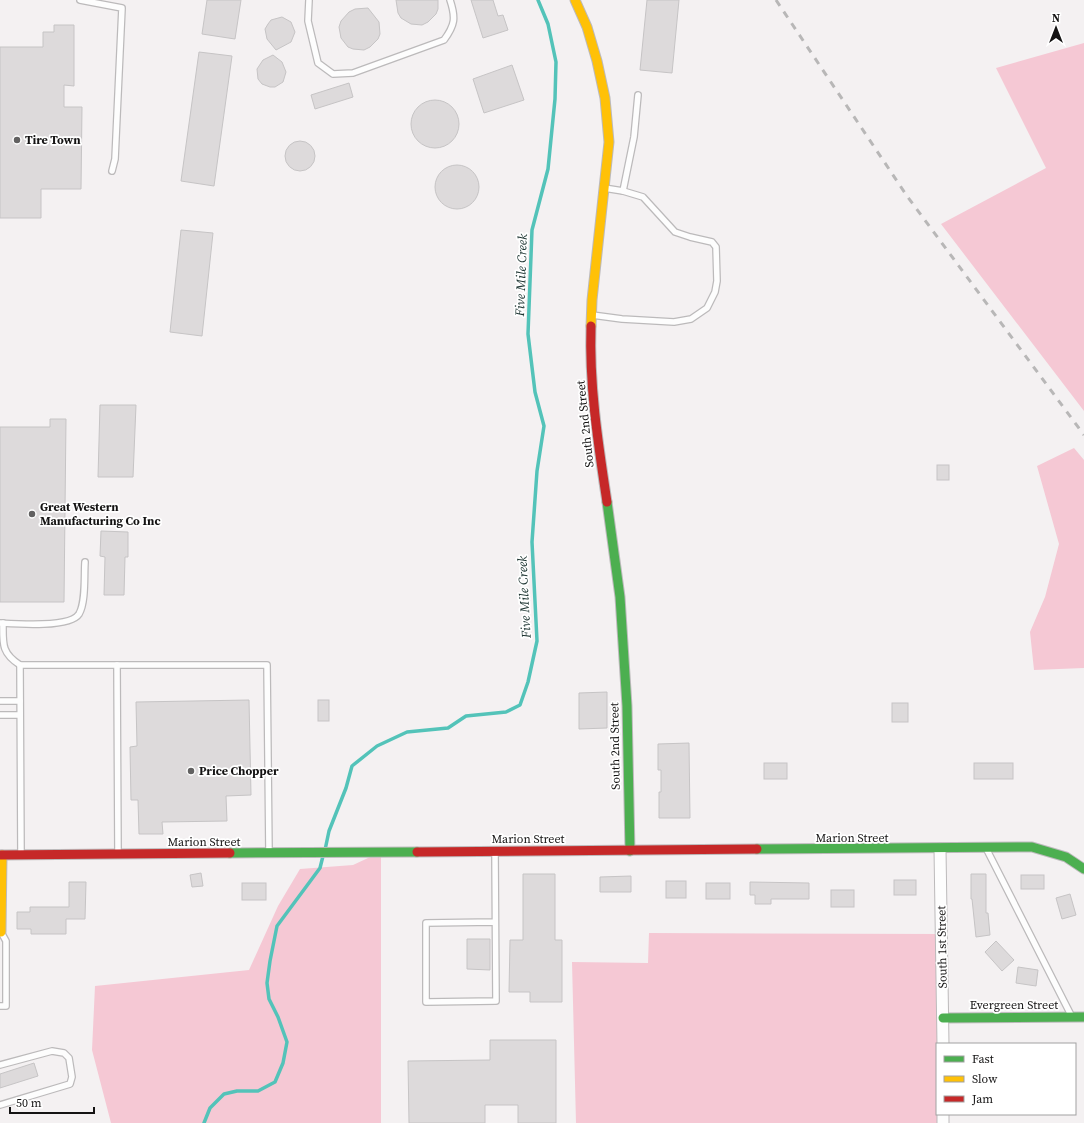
<svg xmlns="http://www.w3.org/2000/svg" width="1084" height="1123" font-family="'Source Serif 4',serif">
<style>
.forest{fill:#f5c8d4}
.lines{fill:none;stroke-linecap:round;stroke-linejoin:round}
.stream{stroke:#53c3b9;stroke-width:3.5}
.building{fill:#dddadb;stroke:#c6c4c5}
.lane-casing{stroke:#bcbabb;stroke-width:8}
.street-casing{stroke:#bcbabb;stroke-width:13}
.fast-casing{stroke:#bcbabb;stroke-width:11}
.slow-casing{stroke:#bcbabb;stroke-width:11}
.jam-casing{stroke:#bcbabb;stroke-width:11}
.lane{stroke:#fdfdfd;stroke-width:5.5}
.street{stroke:#fdfdfd;stroke-width:11}
.fast{stroke:#4caf50;stroke-width:9}
.slow{stroke:#ffc107;stroke-width:9}
.jam{stroke:#c62828;stroke-width:9}
.rail{stroke:#b8b7b7;stroke-width:3;stroke-dasharray:7 7;stroke-linecap:butt}
.poi-dot{fill:#626161;stroke:#fff;stroke-width:1.5}
.labels{text-anchor:middle;dominant-baseline:central;stroke-width:3.5;stroke-linejoin:round;paint-order:stroke}
.poi-label{font-size:12px;font-weight:bold;fill:#141313;stroke:#fff;text-anchor:start}
.street-label{font-size:12px;fill:#141313;stroke:#fff}
.water-label{font-size:13px;font-style:italic;fill:#1f3633;stroke:#fff}
</style>
<rect width="100%" height="100%" fill="#f4f1f2"/>
<g class="forest">
<path d="M 1084,43 L 1084,411 L 941,224 L 1046,168 L 996,68 Z"/>
<path d="M 1074,448 L 1084,460 L 1084,668 L 1034,670 L 1030,632 L 1045,597 L 1059,544 L 1037,466 Z"/>
<path d="M 381,852 L 381,1123 L 111,1123 L 92,1050 L 95,986 L 249,970 L 278,906 L 300,869 L 353,865 Z"/>
<path d="M 649,933 L 942,934 L 943,1044 L 937,1044 L 937,1114 L 943,1114 L 943,1123 L 576,1123 L 572,962 L 648,963 Z"/>
</g>
<g class="lines">
<g class="stream">
<path d="M 325,850 L 329,831 L 346,788 L 352,766 L 377,746 L 407,732 L 448,728 L 466,716 L 506,712 L 520,705 L 528,682 L 537,641 L 532,542 L 537,471 L 544,426 L 535,392 L 528,334 L 532,230 L 548,169 L 555,99 L 556,62 L 548,24 L 538,0"/>
<path d="M 204,1123 L 210,1108 L 224,1094 L 237,1091 L 258,1091 L 275,1082 L 283,1063 L 287,1042 L 278,1017 L 269,999 L 267,983 L 270,961 L 277,926 L 320,868 L 323,856"/>
</g>
</g>
<g class="building">
<path d="M 207,0 L 241,0 L 235,39 L 202,34 Z"/>
<path d="M 396,0 L 438,0 L 438,9 L 436,14 L 428,22 L 422,25 L 411,24 L 401,18 L 398,13 Z"/>
<path d="M 471,0 L 493,0 L 498,16 L 503,15 L 508,30 L 483,38 Z"/>
<path d="M 647,0 L 679,0 L 672,73 L 640,70 Z"/>
<path d="M 368,8 L 379,22 L 380,34 L 378,39 L 370,47 L 364,50 L 353,49 L 348,47 L 341,38 L 339,27 L 341,21 L 349,12 L 355,9 Z"/>
<path d="M 282,17 L 291,22 L 295,32 L 291,42 L 276,50 L 267,39 L 265,29 L 268,24 L 271,20 Z"/>
<path d="M 54,25 L 74,25 L 74,86 L 64,85 L 64,107 L 82,107 L 81,189 L 41,189 L 41,218 L 0,218 L 0,47 L 43,47 L 43,32 L 54,32 Z"/>
<path d="M 199,52 L 232,56 L 214,186 L 181,181 Z"/>
<path d="M 273,55 L 282,62 L 286,72 L 283,82 L 275,87 L 270,87 L 262,84 L 258,79 L 257,69 L 263,60 Z"/>
<path d="M 512,65 L 524,100 L 484,113 L 473,79 Z"/>
<path d="M 349,83 L 353,97 L 315,109 L 311,95 Z"/>
<circle cx="435" cy="124" r="24"/>
<circle cx="300" cy="156" r="15"/>
<circle cx="457" cy="187" r="22"/>
<path d="M 181,230 L 213,233 L 202,336 L 170,332 Z"/>
<path d="M 100,405 L 136,405 L 133,477 L 98,477 Z"/>
<path d="M 50,419 L 66,419 L 64,602 L 0,602 L 0,427 L 50,427 Z"/>
<rect x="937" y="465" width="12" height="15"/>
<path d="M 101,531 L 128,532 L 128,557 L 125,557 L 124,595 L 104,595 L 105,557 L 100,556 Z"/>
<path d="M 607,692 L 607,728 L 579,729 L 579,693 Z"/>
<path d="M 249,700 L 251,795 L 226,796 L 227,821 L 162,822 L 163,834 L 139,834 L 138,800 L 131,800 L 130,747 L 137,746 L 136,702 Z"/>
<rect x="318" y="700" width="11" height="21"/>
<rect x="892" y="703" width="16" height="19"/>
<path d="M 689,743 L 690,818 L 659,818 L 659,792 L 661,792 L 661,770 L 658,770 L 658,744 Z"/>
<rect x="764" y="763" width="23" height="16"/>
<rect x="974" y="763" width="39" height="16"/>
<path d="M 201,873 L 203,886 L 192,887 L 190,875 Z"/>
<path d="M 523,874 L 555,874 L 555,940 L 562,940 L 562,1002 L 530,1002 L 530,992 L 509,992 L 510,940 L 523,940 Z"/>
<path d="M 971,874 L 986,874 L 986,913 L 988,913 L 990,935 L 976,937 L 972,899 L 971,899 Z"/>
<rect x="1021" y="875" width="23" height="14"/>
<path d="M 631,876 L 631,892 L 600,892 L 600,877 Z"/>
<rect x="894" y="880" width="22" height="15"/>
<rect x="666" y="881" width="20" height="17"/>
<path d="M 69,882 L 86,882 L 85,919 L 66,919 L 66,934 L 31,934 L 31,929 L 17,929 L 17,912 L 30,912 L 30,907 L 69,907 Z"/>
<path d="M 750,882 L 809,883 L 809,899 L 771,899 L 771,904 L 755,904 L 755,895 L 750,895 Z"/>
<rect x="242" y="883" width="24" height="17"/>
<rect x="706" y="883" width="24" height="16"/>
<rect x="831" y="890" width="23" height="17"/>
<path d="M 1070,894 L 1076,915 L 1062,919 L 1056,898 Z"/>
<path d="M 467,939 L 490,939 L 490,970 L 467,969 Z"/>
<path d="M 996,941 L 1014,960 L 1002,971 L 985,952 Z"/>
<path d="M 1018,967 L 1038,970 L 1036,986 L 1016,983 Z"/>
<path d="M 490,1040 L 556,1040 L 556,1123 L 518,1123 L 518,1105 L 485,1105 L 485,1123 L 409,1123 L 408,1061 L 490,1060 Z"/>
<path d="M 34,1063 L 38,1076 L 0,1088 L 0,1074 Z"/>
</g>
<g class="lines">
<g class="lane-casing">
<g id="lane">
<path d="M 80,0 L 122,8 L 115,159 L 112,171"/>
<path d="M 309,0 L 308,21 L 318,63 L 333,74 L 353,73 L 444,40 C 455,25 456,18 450,0"/>
<path d="M 604,188 L 623,191 L 634,137 L 638,95"/>
<path d="M 592,315 L 622,319 L 674,322 L 691,319 L 707,308 L 715,292 L 717,281 L 716,247 L 712,242 L 690,237 L 675,232 L 643,197 L 623,191"/>
<path d="M 0,623 C 16,624 70,628 79,614 C 86,602 84,576 85,562"/>
<path d="M 3,623 C 3,643 1,653 20,665"/>
<path d="M 117,665 L 118,854"/>
<path d="M 0,701 L 20,701"/>
<path d="M 0,715 L 20,715"/>
<path d="M 987,850 L 1071,1015"/>
<path d="M 495,852 L 496,1001 L 426,1002 L 426,923 L 495,922"/>
<path d="M 21,855 L 20,665 L 267,665 L 269,853"/>
<path d="M 0,1006 L 6,1006 L 6,941 L 1,932"/>
<path d="M 0,1065 L 52,1051 L 64,1053 L 69,1058 L 72,1077 L 70,1084 L 0,1105"/>
</g>
</g>
<g class="street-casing">
<g id="street">
<path d="M 940,849 L 943,1044"/>
<path d="M 943,1123 L 943,1114"/>
</g>
</g>
<g class="fast-casing">
<g id="fast">
<path d="M 607,502 L 620,597 L 627,706 L 630,851"/>
<path d="M 757,849 L 1032,847 L 1066,857 L 1084,869"/>
<path d="M 230,853 L 417,852"/>
<path d="M 943,1018 L 1084,1017"/>
</g>
</g>
<g class="slow-casing">
<g id="slow">
<path d="M 575,0 L 587,27 L 597,61 L 605,98 L 609,142 L 592,300 L 591,326"/>
<path d="M 1,932 L 2,855"/>
</g>
</g>
<g class="jam-casing">
<g id="jam">
<path d="M 591,326 C 589,385 598,443 607,502"/>
<path d="M 417,852 L 757,849"/>
<path d="M 0,855 L 230,853"/>
</g>
</g>
<use href="#lane" class="lane"/>
<use href="#street" class="street"/>
<use href="#fast" class="fast"/>
<use href="#slow" class="slow"/>
<use href="#jam" class="jam"/>
<path class="rail" d="M 776,0 L 907,196 L 1084,435"/>
</g>
<g class="poi-dot">
<circle cx="17" cy="140" r="4"/>
<circle cx="32" cy="514" r="4"/>
<circle cx="191" cy="771" r="4"/>
</g>
<g class="labels">
<g class="poi-label">
<text x="25" y="140">Tire Town</text>
<text x="40" y="507">Great Western<tspan x="40" dy="14">Manufacturing Co Inc</tspan></text>
<text x="199" y="771">Price Chopper</text>
</g>
<g class="street-label">
<text transform="translate(585 424) rotate(-96)">South 2nd Street</text>
<text transform="translate(615 746) rotate(-91)">South 2nd Street</text>
<text x="852" y="838">Marion Street</text>
<text x="528" y="839">Marion Street</text>
<text x="204" y="842">Marion Street</text>
<text transform="translate(942 947) rotate(-91)">South 1st Street</text>
<text x="1014" y="1005">Evergreen Street</text>
</g>
<g class="water-label">
<text transform="translate(521 275) rotate(-88)">Five Mile Creek</text>
<text transform="translate(524 597) rotate(-93)">Five Mile Creek</text>
</g>
</g>
<rect x="936" y="1043" width="140" height="72" fill="#ffffff" stroke="#a1a1a1"/>
<rect x="944" y="1056" width="20" height="6" fill="#4caf50" stroke="#a1a1a1"/>
<text x="972" y="1063" font-size="12" fill="#141313">Fast</text>
<rect x="944" y="1076" width="20" height="6" fill="#ffc107" stroke="#a1a1a1"/>
<text x="972" y="1083" font-size="12" fill="#141313">Slow</text>
<rect x="944" y="1096" width="20" height="6" fill="#c62828" stroke="#a1a1a1"/>
<text x="972" y="1103" font-size="12" fill="#141313">Jam</text>
<g transform="translate(1056 28)" stroke="#ffffff" stroke-width="3" paint-order="stroke">
<path d="M0-3L7 15L0 10L-7 15Z" fill="#141313"/>
<text y="-6" font-size="11" font-weight="bold" text-anchor="middle" fill="#141313">N</text>
</g>
<path d="M10 1107v6h84v-6" fill="none" stroke="#141313" stroke-width="2"/>
<text x="16" y="1107" font-size="12" fill="#141313" stroke="#ffffff" stroke-width="3" paint-order="stroke">50 m</text>
</svg>
